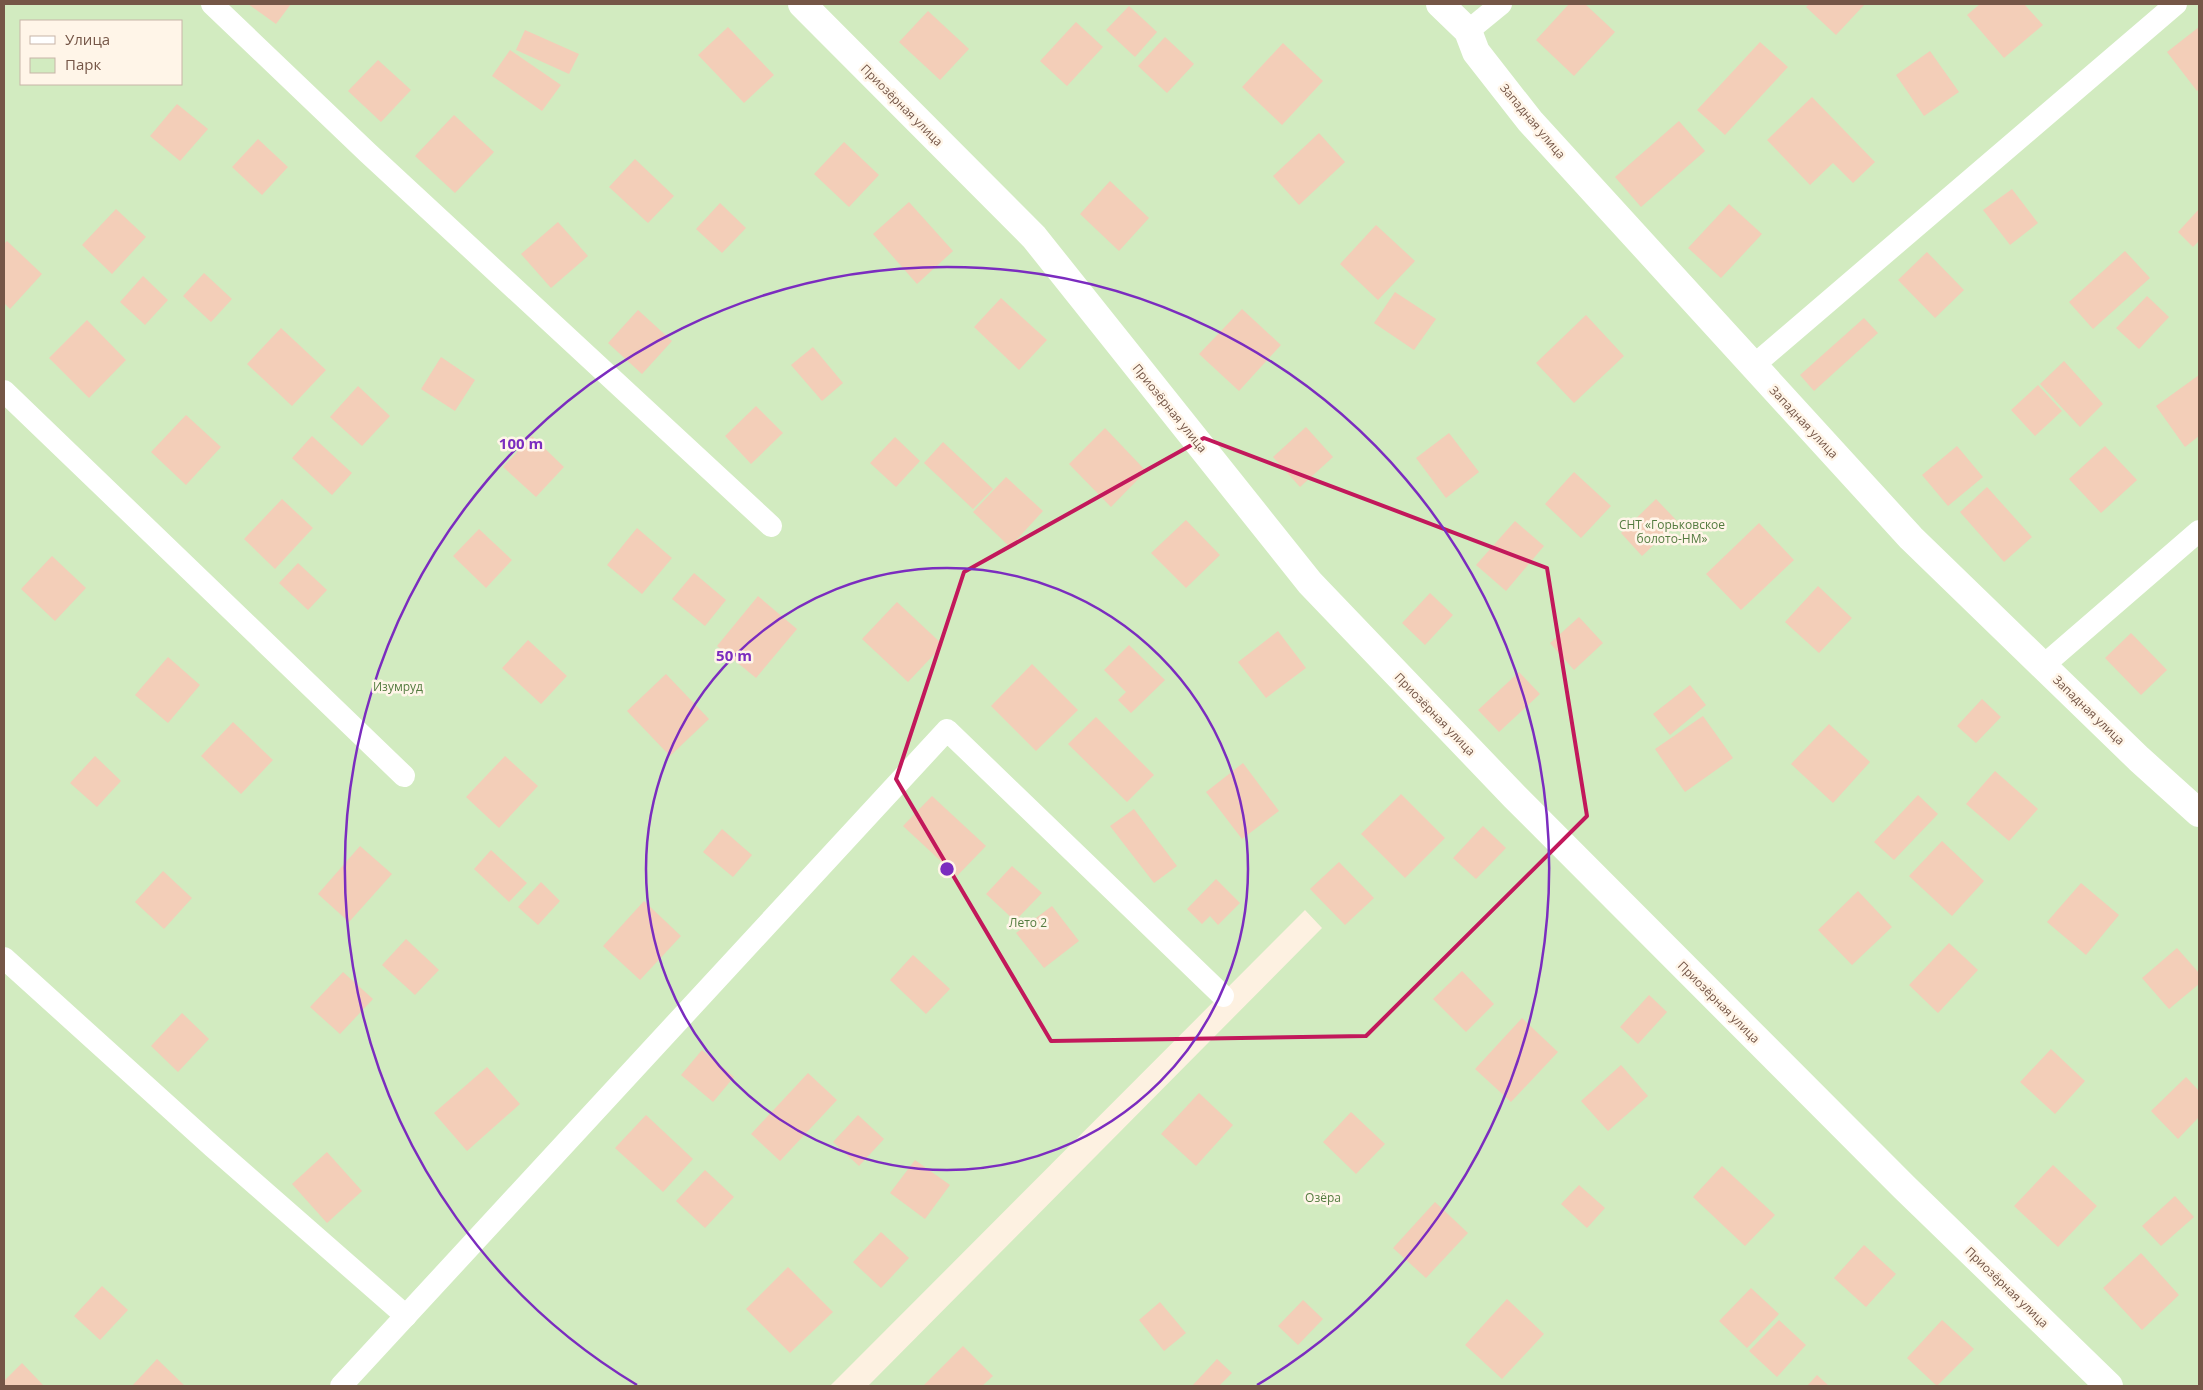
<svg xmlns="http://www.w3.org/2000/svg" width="2203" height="1390" font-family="'Open Sans',sans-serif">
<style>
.green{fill:#d2ebc0;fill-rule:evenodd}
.building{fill:#f3ceb8}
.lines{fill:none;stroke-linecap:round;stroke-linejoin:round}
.service{stroke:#fff;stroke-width:22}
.minor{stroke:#fff;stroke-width:28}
.marked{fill:none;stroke:#c2185b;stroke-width:4;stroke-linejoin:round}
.ring{fill:none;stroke:#7b2cbf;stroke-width:2.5}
.labels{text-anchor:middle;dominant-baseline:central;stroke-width:5;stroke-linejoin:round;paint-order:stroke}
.street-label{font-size:12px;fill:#755647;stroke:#fff5e8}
.park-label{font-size:12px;fill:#537b3f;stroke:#fff5e8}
.centre{fill:#7b2cbf;stroke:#fff5e8;stroke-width:2.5}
.ring-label{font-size:15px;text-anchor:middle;font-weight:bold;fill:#7b2cbf;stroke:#fff5e8;stroke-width:5;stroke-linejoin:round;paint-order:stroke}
</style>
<rect width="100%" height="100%" fill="#fdf1e1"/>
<path class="green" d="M 4,4 L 2199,4 L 2199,1386 L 868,1386 L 1322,928 L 1305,910 L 830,1386 L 4,1386 ZM 21,21 L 181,21 L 181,84 L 21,84 Z"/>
<g class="building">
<path d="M 248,4 L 291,4 L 276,24 Z"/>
<path d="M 1569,4 L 1585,4 L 1615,32 L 1574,76 L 1536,40 Z"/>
<path d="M 1809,4 L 1865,4 L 1836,35 L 1806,7 Z"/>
<path d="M 1980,4 L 2024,4 L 2043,25 L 2004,58 L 1967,15 Z"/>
<path d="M 1129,6 L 1157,32 L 1135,57 L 1106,30 Z"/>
<path d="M 928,11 L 969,49 L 940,80 L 899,42 Z"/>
<path d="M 1076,22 L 1103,47 L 1067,86 L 1040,61 Z"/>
<path d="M 728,27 L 774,75 L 744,103 L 698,55 Z"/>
<path d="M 2199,27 L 2199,89 L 2197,91 L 2167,52 Z"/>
<path d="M 525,30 L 579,54 L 569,74 L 516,50 Z"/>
<path d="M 1165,37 L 1194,64 L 1167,93 L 1138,66 Z"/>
<path d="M 1760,42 L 1788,67 L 1725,135 L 1697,110 Z"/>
<path d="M 1283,43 L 1323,81 L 1282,125 L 1242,87 Z"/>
<path d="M 510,50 L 561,85 L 542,111 L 492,76 Z"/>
<path d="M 1930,51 L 1959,92 L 1924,116 L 1896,75 Z"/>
<path d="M 378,60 L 411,90 L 381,122 L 348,91 Z"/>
<path d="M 1812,97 L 1875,162 L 1853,183 L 1833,163 L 1810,185 L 1767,140 Z"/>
<path d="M 177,104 L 208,129 L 180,161 L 150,136 Z"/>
<path d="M 454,115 L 494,152 L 455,193 L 415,156 Z"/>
<path d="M 1679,121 L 1705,151 L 1641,207 L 1615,177 Z"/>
<path d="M 1319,133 L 1345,162 L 1299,205 L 1273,176 Z"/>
<path d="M 258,139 L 288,167 L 262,195 L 232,167 Z"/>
<path d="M 844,142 L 879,175 L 849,207 L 814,174 Z"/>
<path d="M 635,159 L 674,196 L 648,223 L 609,187 Z"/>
<path d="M 1110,181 L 1149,218 L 1119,251 L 1080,214 Z"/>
<path d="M 2012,189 L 2038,223 L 2010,245 L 1983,210 Z"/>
<path d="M 909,202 L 953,251 L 917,284 L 873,234 Z"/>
<path d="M 720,203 L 746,228 L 722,253 L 696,229 Z"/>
<path d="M 1729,204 L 1762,234 L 1721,278 L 1688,248 Z"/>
<path d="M 116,209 L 146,237 L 112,274 L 82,245 Z"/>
<path d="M 2199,209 L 2199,241 L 2193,247 L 2178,232 Z"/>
<path d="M 558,222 L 588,256 L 551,288 L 521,254 Z"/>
<path d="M 1376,225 L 1415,261 L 1378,300 L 1340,264 Z"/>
<path d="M 7,241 L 42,274 L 10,309 L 4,303 L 4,244 Z"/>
<path d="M 2125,251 L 2150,278 L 2093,329 L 2069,302 Z"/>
<path d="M 1927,252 L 1964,290 L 1935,318 L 1898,280 Z"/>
<path d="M 204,273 L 232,299 L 211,322 L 183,296 Z"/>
<path d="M 143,276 L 168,300 L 145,325 L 120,302 Z"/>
<path d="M 1395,292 L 1436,319 L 1414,350 L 1374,323 Z"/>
<path d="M 2147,296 L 2169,317 L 2139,349 L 2116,328 Z"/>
<path d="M 1001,298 L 1047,340 L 1019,370 L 974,327 Z"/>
<path d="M 1242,309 L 1281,345 L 1239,391 L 1199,354 Z"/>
<path d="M 638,310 L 672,341 L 642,374 L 608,343 Z"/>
<path d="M 1586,315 L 1624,356 L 1574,403 L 1536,363 Z"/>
<path d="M 1864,318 L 1878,333 L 1814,391 L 1800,375 Z"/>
<path d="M 87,320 L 126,360 L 89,398 L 49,358 Z"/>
<path d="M 281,328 L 326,370 L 292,406 L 247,364 Z"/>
<path d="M 813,347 L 843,383 L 822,401 L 791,365 Z"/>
<path d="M 441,357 L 475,380 L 455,411 L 421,389 Z"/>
<path d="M 2064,361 L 2103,404 L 2080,427 L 2040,384 Z"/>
<path d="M 2199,375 L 2199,436 L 2185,447 L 2156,406 Z"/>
<path d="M 2038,385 L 2062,411 L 2035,436 L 2011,410 Z"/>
<path d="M 358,386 L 390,416 L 362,446 L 330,417 Z"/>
<path d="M 756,406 L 783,433 L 751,464 L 725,436 Z"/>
<path d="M 186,415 L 221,447 L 186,485 L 151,452 Z"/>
<path d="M 1306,427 L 1333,457 L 1300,487 L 1273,457 Z"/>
<path d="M 1105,428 L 1146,471 L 1111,507 L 1069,464 Z"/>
<path d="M 1449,433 L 1479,472 L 1446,498 L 1416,458 Z"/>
<path d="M 312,436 L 352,473 L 332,495 L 292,458 Z"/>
<path d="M 532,436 L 564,467 L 536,497 L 503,467 Z"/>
<path d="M 895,437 L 920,461 L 896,487 L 870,463 Z"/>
<path d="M 943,442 L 993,489 L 973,509 L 924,463 Z"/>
<path d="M 1957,446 L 1983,477 L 1948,506 L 1922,475 Z"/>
<path d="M 2105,446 L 2137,480 L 2101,513 L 2069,479 Z"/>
<path d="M 1574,472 L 1611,506 L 1581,538 L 1545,504 Z"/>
<path d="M 1006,477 L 1043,511 L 1010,547 L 973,512 Z"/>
<path d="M 1987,487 L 2032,537 L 2004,562 L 1960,512 Z"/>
<path d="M 282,499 L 313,528 L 275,569 L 244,539 Z"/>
<path d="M 1656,499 L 1678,522 L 1642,556 L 1621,533 Z"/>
<path d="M 1186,520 L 1220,555 L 1186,588 L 1151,553 Z"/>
<path d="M 1515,521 L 1544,546 L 1506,591 L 1476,565 Z"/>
<path d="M 1759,523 L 1794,560 L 1741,610 L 1706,574 Z"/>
<path d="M 637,528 L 672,558 L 642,594 L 607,565 Z"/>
<path d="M 479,529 L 512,560 L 486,588 L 453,556 Z"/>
<path d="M 52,556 L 86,588 L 55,621 L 21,589 Z"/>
<path d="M 298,563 L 327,590 L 308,610 L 279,583 Z"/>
<path d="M 694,573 L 726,600 L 705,626 L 672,599 Z"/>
<path d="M 1818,586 L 1852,618 L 1819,653 L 1785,622 Z"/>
<path d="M 1430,593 L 1453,615 L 1425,645 L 1402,623 Z"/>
<path d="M 758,596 L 797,629 L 756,678 L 717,646 Z"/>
<path d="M 897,602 L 943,645 L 908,682 L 862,639 Z"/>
<path d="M 1579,617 L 1603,643 L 1574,670 L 1550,643 Z"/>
<path d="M 1278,631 L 1306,668 L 1266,698 L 1238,662 Z"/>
<path d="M 2131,633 L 2167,670 L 2141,695 L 2105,658 Z"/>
<path d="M 528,640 L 567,676 L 541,704 L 502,668 Z"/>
<path d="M 1129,645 L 1165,680 L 1131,713 L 1118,700 L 1126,692 L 1104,670 Z"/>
<path d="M 168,657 L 200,685 L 168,723 L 135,695 Z"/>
<path d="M 1032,664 L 1078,710 L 1036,751 L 991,706 Z"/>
<path d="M 1519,672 L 1540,694 L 1499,732 L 1478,710 Z"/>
<path d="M 666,674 L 709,719 L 670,756 L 627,711 Z"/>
<path d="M 1690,685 L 1706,705 L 1670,735 L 1653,714 Z"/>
<path d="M 1982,699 L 2001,717 L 1976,743 L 1957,726 Z"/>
<path d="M 1703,716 L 1733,758 L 1685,792 L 1655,749 Z"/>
<path d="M 1096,717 L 1154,775 L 1127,802 L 1068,744 Z"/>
<path d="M 233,722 L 273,760 L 241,794 L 201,756 Z"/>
<path d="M 1829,724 L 1870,762 L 1833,803 L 1791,764 Z"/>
<path d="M 95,756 L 121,781 L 97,807 L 70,783 Z"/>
<path d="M 505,756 L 538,786 L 499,828 L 466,797 Z"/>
<path d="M 1243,763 L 1279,811 L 1242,839 L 1206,792 Z"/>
<path d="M 1995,771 L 2038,809 L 2009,841 L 1966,804 Z"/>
<path d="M 1401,794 L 1445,838 L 1405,878 L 1361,834 Z"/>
<path d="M 1918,795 L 1938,814 L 1894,860 L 1874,842 Z"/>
<path d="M 932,796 L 986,846 L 957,876 L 903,826 Z"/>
<path d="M 1134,809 L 1177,866 L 1154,883 L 1110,826 Z"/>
<path d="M 1483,826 L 1506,848 L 1476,879 L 1453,858 Z"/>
<path d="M 722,829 L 752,855 L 733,877 L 703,852 Z"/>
<path d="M 1942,841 L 1984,881 L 1952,916 L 1909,876 Z"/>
<path d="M 360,846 L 392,874 L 349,922 L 318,894 Z"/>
<path d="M 491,850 L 527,883 L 509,902 L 474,869 Z"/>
<path d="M 1339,862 L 1374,898 L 1345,925 L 1310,889 Z"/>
<path d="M 1012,866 L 1042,893 L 1015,921 L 986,894 Z"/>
<path d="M 163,871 L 192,898 L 164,929 L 135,902 Z"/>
<path d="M 1216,879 L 1240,903 L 1218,925 L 1210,916 L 1202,924 L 1187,909 Z"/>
<path d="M 541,882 L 560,901 L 538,925 L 518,907 Z"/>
<path d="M 2081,883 L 2119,915 L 2086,955 L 2047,922 Z"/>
<path d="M 1858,891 L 1892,927 L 1852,965 L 1818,930 Z"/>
<path d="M 644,901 L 681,936 L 640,980 L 603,946 Z"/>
<path d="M 1052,906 L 1079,941 L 1044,968 L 1016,933 Z"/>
<path d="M 406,939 L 439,970 L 415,995 L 382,965 Z"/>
<path d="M 1949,943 L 1978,970 L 1938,1013 L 1909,985 Z"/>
<path d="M 2177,948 L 2199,973 L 2199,984 L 2169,1009 L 2142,978 Z"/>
<path d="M 913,955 L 950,989 L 926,1014 L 890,980 Z"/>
<path d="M 1462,971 L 1494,1004 L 1466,1032 L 1433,999 Z"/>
<path d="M 343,972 L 373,999 L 340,1034 L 310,1007 Z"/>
<path d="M 1649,995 L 1667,1012 L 1638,1044 L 1620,1027 Z"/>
<path d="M 182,1013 L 209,1039 L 178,1072 L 151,1046 Z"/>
<path d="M 1522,1018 L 1558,1052 L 1511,1102 L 1475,1069 Z"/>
<path d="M 2051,1049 L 2085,1081 L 2055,1114 L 2020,1082 Z"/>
<path d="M 702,1050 L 734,1077 L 713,1102 L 681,1075 Z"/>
<path d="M 1621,1065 L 1648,1096 L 1608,1131 L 1581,1101 Z"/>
<path d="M 487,1067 L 520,1104 L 467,1151 L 434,1113 Z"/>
<path d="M 808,1073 L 837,1100 L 780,1161 L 751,1134 Z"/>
<path d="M 2186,1077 L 2199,1091 L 2199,1117 L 2178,1139 L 2151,1111 Z"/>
<path d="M 1199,1093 L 1233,1125 L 1196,1166 L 1161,1134 Z"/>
<path d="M 1351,1112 L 1385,1144 L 1356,1174 L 1323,1142 Z"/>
<path d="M 646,1115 L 693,1159 L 663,1192 L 615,1148 Z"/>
<path d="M 858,1115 L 884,1139 L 859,1166 L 833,1142 Z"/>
<path d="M 327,1152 L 362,1191 L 327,1223 L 292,1184 Z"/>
<path d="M 915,1160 L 950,1185 L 925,1219 L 890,1193 Z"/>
<path d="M 2053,1165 L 2097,1206 L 2058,1247 L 2014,1206 Z"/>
<path d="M 1722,1166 L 1775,1215 L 1745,1246 L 1693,1197 Z"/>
<path d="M 705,1170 L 734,1197 L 705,1228 L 676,1201 Z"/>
<path d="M 1579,1185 L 1605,1208 L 1587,1228 L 1561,1204 Z"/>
<path d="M 2175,1196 L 2194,1217 L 2161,1246 L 2142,1226 Z"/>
<path d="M 1435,1202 L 1468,1233 L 1426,1278 L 1393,1248 Z"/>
<path d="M 881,1232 L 909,1258 L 881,1288 L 853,1262 Z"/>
<path d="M 1864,1245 L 1896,1274 L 1866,1307 L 1834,1278 Z"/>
<path d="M 2141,1253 L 2179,1295 L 2142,1330 L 2103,1288 Z"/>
<path d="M 788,1267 L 833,1312 L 790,1353 L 746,1309 Z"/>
<path d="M 102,1286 L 128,1310 L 100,1340 L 74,1316 Z"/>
<path d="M 1751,1288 L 1779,1314 L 1747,1348 L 1719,1321 Z"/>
<path d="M 1507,1299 L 1544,1334 L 1502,1379 L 1465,1345 Z"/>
<path d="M 1303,1300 L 1323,1319 L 1298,1345 L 1278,1326 Z"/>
<path d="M 1160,1302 L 1186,1333 L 1164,1351 L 1139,1320 Z"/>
<path d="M 1779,1320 L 1806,1345 L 1777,1377 L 1749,1351 Z"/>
<path d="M 1942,1320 L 1974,1349 L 1937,1386 L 1907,1358 Z"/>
<path d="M 963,1346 L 993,1376 L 982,1386 L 923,1386 Z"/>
<path d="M 157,1359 L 185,1386 L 132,1386 Z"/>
<path d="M 1217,1359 L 1232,1373 L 1219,1386 L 1192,1386 Z"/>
<path d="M 22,1363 L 44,1386 L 4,1386 L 4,1381 Z"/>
<path d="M 1817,1375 L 1829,1386 L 1807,1386 Z"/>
</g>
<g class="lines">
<g class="service">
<path d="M 212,4 L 368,153 L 771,526"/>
<path d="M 1468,31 L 1501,4"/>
<path d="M 1753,366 L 2176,4"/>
<path d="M 4,391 L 404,776"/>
<path d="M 2044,665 L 2199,531"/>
<path d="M 4,958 L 213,1147 L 406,1316"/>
<path d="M 341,1386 L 947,730 L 1223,996"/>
</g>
<g class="minor">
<path d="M 802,4 L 1034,237 L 1310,583 L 1515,797 L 1904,1187 L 2109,1386"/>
<path d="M 1440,4 L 1468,31 L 1476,52 L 1530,121 L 1911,538 L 2139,759 L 2199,813"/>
</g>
</g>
<path class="marked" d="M 1204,438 L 1547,568 L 1587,816 L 1366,1036 L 1051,1041 L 896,779 L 964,572 Z"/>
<g class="ring">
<circle cx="947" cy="869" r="301"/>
<path d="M637 1385A602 602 0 1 1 1257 1385"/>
</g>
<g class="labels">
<g class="street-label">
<text transform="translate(902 105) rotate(45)">Приозёрная улица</text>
<text transform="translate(1533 121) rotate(50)">Западная улица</text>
<text transform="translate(1170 408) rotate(51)">Приозёрная улица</text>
<text transform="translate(1804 422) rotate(47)">Западная улица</text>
<text transform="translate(2089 710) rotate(44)">Западная улица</text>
<text transform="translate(1435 714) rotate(46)">Приозёрная улица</text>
<text transform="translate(1719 1002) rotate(45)">Приозёрная улица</text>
<text transform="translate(2007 1287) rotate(44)">Приозёрная улица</text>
</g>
<g class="park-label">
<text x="1672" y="524">СНТ «Горьковское<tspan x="1672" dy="14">болото-НМ»</tspan></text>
<text x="398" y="686">Изумруд</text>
<text x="1028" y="922">Лето 2</text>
<text x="1323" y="1197">Озёра</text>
</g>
</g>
<circle cx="947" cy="869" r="8" class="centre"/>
<g class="ring-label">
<text x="521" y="449">100 m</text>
<text x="734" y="661">50 m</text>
</g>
<rect width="2203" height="1390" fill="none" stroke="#755647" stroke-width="10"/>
<rect x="20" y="20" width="162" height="65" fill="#fff5e8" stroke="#c8b5a8"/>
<rect x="30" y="36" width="25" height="8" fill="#ffffff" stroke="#c8b5a8"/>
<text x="65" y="45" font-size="15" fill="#755647">Улица</text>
<rect x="30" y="58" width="25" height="15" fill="#d2ebc0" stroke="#c8b5a8"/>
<text x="65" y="70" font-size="15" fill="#755647">Парк</text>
</svg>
